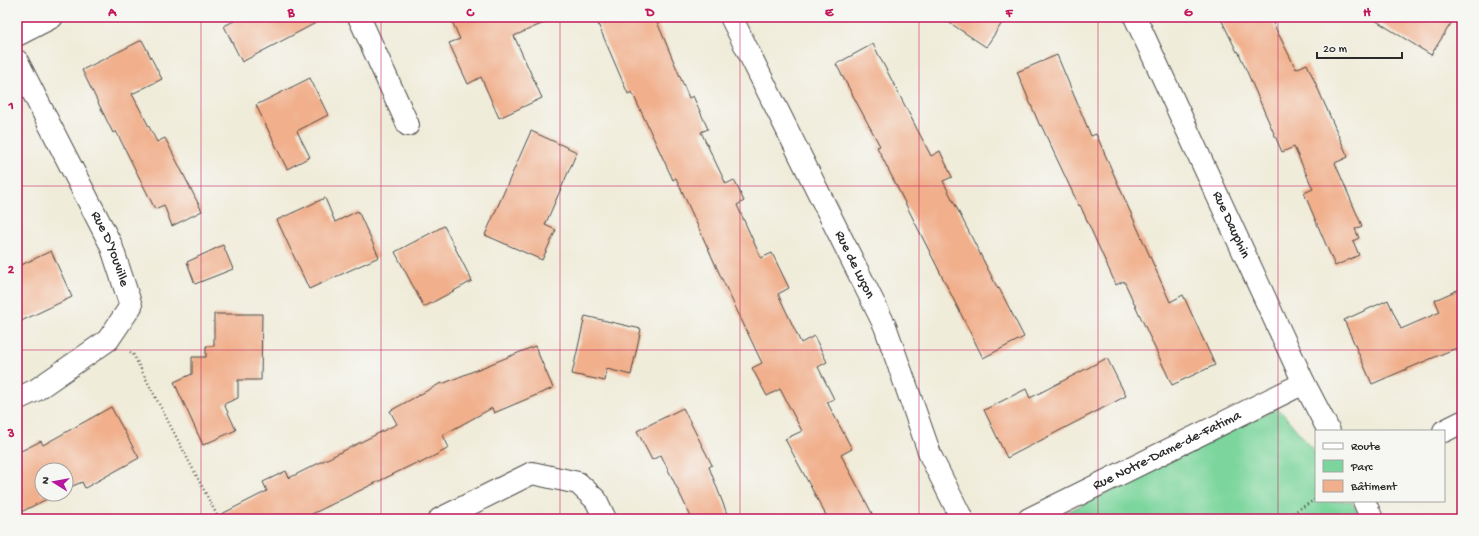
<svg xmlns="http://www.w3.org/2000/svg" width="1479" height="536" font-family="'Gochi Hand',sans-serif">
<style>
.green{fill:#7bd59c;stroke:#538064}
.building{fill:#f1af8b}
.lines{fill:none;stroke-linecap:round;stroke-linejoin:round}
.street-casing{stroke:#494845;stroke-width:24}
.path{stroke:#494845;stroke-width:2.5;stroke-dasharray:1 3;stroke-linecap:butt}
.street{stroke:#fff;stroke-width:22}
.grid{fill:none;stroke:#c2185b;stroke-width:1;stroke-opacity:0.55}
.labels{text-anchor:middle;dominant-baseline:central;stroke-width:3.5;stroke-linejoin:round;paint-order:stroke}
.street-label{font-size:14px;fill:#2b2b2b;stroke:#f6f6f2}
.neatline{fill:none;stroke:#c2185b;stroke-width:1.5}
.grid-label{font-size:13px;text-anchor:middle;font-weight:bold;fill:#c2185b}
</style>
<rect width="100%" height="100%" fill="#f6f6f2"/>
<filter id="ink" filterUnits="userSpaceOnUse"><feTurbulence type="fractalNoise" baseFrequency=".025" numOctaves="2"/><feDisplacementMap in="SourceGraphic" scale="8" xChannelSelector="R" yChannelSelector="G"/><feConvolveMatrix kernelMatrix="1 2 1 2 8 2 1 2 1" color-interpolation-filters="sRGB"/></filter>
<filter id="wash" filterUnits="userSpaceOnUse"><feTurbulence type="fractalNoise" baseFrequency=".012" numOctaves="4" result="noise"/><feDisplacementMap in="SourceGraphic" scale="16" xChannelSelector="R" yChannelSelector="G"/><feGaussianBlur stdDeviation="0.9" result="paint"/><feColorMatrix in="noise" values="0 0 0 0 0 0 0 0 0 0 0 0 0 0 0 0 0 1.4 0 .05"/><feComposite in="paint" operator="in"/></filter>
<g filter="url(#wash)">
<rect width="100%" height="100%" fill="#f0ecda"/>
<path class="green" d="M 1278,408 L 1316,453 L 1316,501 L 1351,501 L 1362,519 L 1053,519 Z"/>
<g id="blocks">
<g class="building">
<path d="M 242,17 L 327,17 L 242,62 L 224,26 Z"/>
<path d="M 450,17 L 557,17 L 514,36 L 542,98 L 499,118 L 481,77 L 468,84 L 449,43 L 460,39 Z"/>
<path d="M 595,17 L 655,17 L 689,98 L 693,96 L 708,129 L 701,132 L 726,184 L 734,180 L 744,201 L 737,205 L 761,258 L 772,253 L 789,288 L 778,294 L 801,343 L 814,336 L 827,362 L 818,367 L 834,399 L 827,402 L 852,449 L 841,455 L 875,519 L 828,519 L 785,439 L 802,431 L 780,389 L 767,396 L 752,368 L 762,363 L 721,277 L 676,178 L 673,180 L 632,92 L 628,94 Z"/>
<path d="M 941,17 L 1006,17 L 986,47 Z"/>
<path d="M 1220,17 L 1270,17 L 1296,69 L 1307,64 L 1348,157 L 1335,163 L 1362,226 L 1355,229 L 1359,238 L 1353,241 L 1359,255 L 1335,266 L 1304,193 L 1313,189 L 1294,147 L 1282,152 L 1238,51 L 1237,52 Z"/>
<path d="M 1370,17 L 1455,17 L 1431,55 Z"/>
<path d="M 142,40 L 162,79 L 132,94 L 157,142 L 165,138 L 202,211 L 172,226 L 164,205 L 155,209 L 116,131 L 113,133 L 82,70 Z"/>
<path d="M 873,44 L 931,156 L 940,151 L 952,177 L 943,181 L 998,289 L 999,288 L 1024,337 L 983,358 L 877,147 L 880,146 L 836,64 Z"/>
<path d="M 1057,55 L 1091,136 L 1096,134 L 1170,302 L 1183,295 L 1215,365 L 1172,385 L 1124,281 L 1116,285 L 1080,205 L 1079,206 L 1041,125 L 1040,126 L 1017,72 Z"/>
<path d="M 310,78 L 328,115 L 297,131 L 310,157 L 287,169 L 256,105 Z"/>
<path d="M 531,131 L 577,152 L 545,225 L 556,230 L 542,260 L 485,235 Z"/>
<path d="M 325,198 L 335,222 L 358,211 L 379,257 L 309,289 L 277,220 Z"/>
<path d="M 444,226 L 472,281 L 424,307 L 395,252 Z"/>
<path d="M 223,245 L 233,269 L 195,284 L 187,262 Z"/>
<path d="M 51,251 L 72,297 L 17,323 L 17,267 Z"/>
<path d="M 1462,288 L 1462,361 L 1456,348 L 1372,384 L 1344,320 L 1388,300 L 1401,329 L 1440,312 L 1435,300 Z"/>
<path d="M 214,314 L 262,314 L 261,380 L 238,380 L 238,398 L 224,404 L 236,430 L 203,445 L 174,382 L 192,374 L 192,357 L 206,357 L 206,346 L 214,346 Z"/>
<path d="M 585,316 L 641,329 L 631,375 L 607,369 L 605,381 L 572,374 Z"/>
<path d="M 535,346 L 553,388 L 494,413 L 492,408 L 443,435 L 449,448 L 419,464 L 418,462 L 302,519 L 212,519 L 267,491 L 263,482 L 286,471 L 289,478 L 397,424 L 390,411 L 441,383 L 442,384 Z"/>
<path d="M 1107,358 L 1126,396 L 1007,458 L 984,410 L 1026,389 L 1030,398 Z"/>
<path d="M 111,407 L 139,458 L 85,488 L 82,482 L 66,489 L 66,470 L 42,470 L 42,494 L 57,494 L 17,514 L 17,453 L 41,441 L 43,445 Z"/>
<path d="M 683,408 L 712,465 L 709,467 L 729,519 L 692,519 L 661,455 L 652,460 L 637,431 Z"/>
</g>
</g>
</g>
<g filter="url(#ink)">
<use href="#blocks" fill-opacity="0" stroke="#494845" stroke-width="1"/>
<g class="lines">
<g class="street-casing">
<g id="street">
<path d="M 359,17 L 408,125"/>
<path id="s1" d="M 731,17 L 885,326 L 931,457 L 962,519"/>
<path id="s2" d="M 1135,17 L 1304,383 L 1329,431"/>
<path d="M 17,35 L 52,17"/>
<path id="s3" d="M 17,61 L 111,245 L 131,306 L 108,340 L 36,390 L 17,399"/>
<path d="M 1444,431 L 1462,422"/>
<path d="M 1364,501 L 1372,519"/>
<path d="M 440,519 L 532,473 L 578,483 L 596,500 L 605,519"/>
<path id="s4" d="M 1029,519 L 1304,383"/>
</g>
</g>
<g class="path">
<path d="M 130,352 L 133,354 L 219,519"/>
<path d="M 1283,519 L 1316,499"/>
</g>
<use href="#street" class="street"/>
</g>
</g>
<path class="grid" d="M 201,17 L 201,519M 381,17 L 381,519M 560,17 L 560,519M 740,17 L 740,519M 919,17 L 919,519M 1098,17 L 1098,519M 1278,17 L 1278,519M 17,186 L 1462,186M 17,350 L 1462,350"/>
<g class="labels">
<g class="street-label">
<text stroke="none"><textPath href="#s2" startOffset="229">Rue Dauphin</textPath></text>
<text stroke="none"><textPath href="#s3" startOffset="210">Rue D'Youville</textPath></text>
<text stroke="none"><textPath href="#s1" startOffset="277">Rue de Luçon</textPath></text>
<text stroke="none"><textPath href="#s4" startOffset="154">Rue Notre-Dame-de-Fatima</textPath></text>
</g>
</g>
<rect width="1479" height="536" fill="none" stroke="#f6f6f2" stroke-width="44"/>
<rect x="1315" y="430" width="130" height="72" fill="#f6f6f2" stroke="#a5a5a2"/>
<rect x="1323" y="443" width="20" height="6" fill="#ffffff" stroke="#a5a5a2"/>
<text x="1351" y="450" font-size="12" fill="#2b2b2b">Route</text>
<rect x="1323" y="460" width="20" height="12" fill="#7bd59c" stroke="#a5a5a2"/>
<text x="1351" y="470" font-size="12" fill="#2b2b2b">Parc</text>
<rect x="1323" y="480" width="20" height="12" fill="#f1af8b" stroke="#a5a5a2"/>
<text x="1351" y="490" font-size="12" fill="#2b2b2b">Bâtiment</text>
<g transform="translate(54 482) rotate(281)"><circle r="19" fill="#f6f6f2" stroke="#a5a5a2"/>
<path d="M0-3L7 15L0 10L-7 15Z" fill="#b5179e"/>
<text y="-6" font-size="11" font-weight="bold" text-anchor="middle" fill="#2b2b2b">N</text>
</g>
<path d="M1317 52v6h85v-6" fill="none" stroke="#2b2b2b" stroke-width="2"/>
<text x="1323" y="52" font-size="12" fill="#2b2b2b" stroke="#f6f6f2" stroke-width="3" paint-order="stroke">20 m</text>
<rect x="22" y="22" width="1435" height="492" class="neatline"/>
<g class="grid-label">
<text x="112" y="16">A</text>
<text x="291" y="16">B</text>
<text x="470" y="16">C</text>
<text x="650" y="16">D</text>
<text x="829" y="16">E</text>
<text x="1009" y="16">F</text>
<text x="1188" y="16">G</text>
<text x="1367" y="16">H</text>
<text x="11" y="109">1</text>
<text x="11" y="273">2</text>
<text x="11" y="437">3</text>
</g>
</svg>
